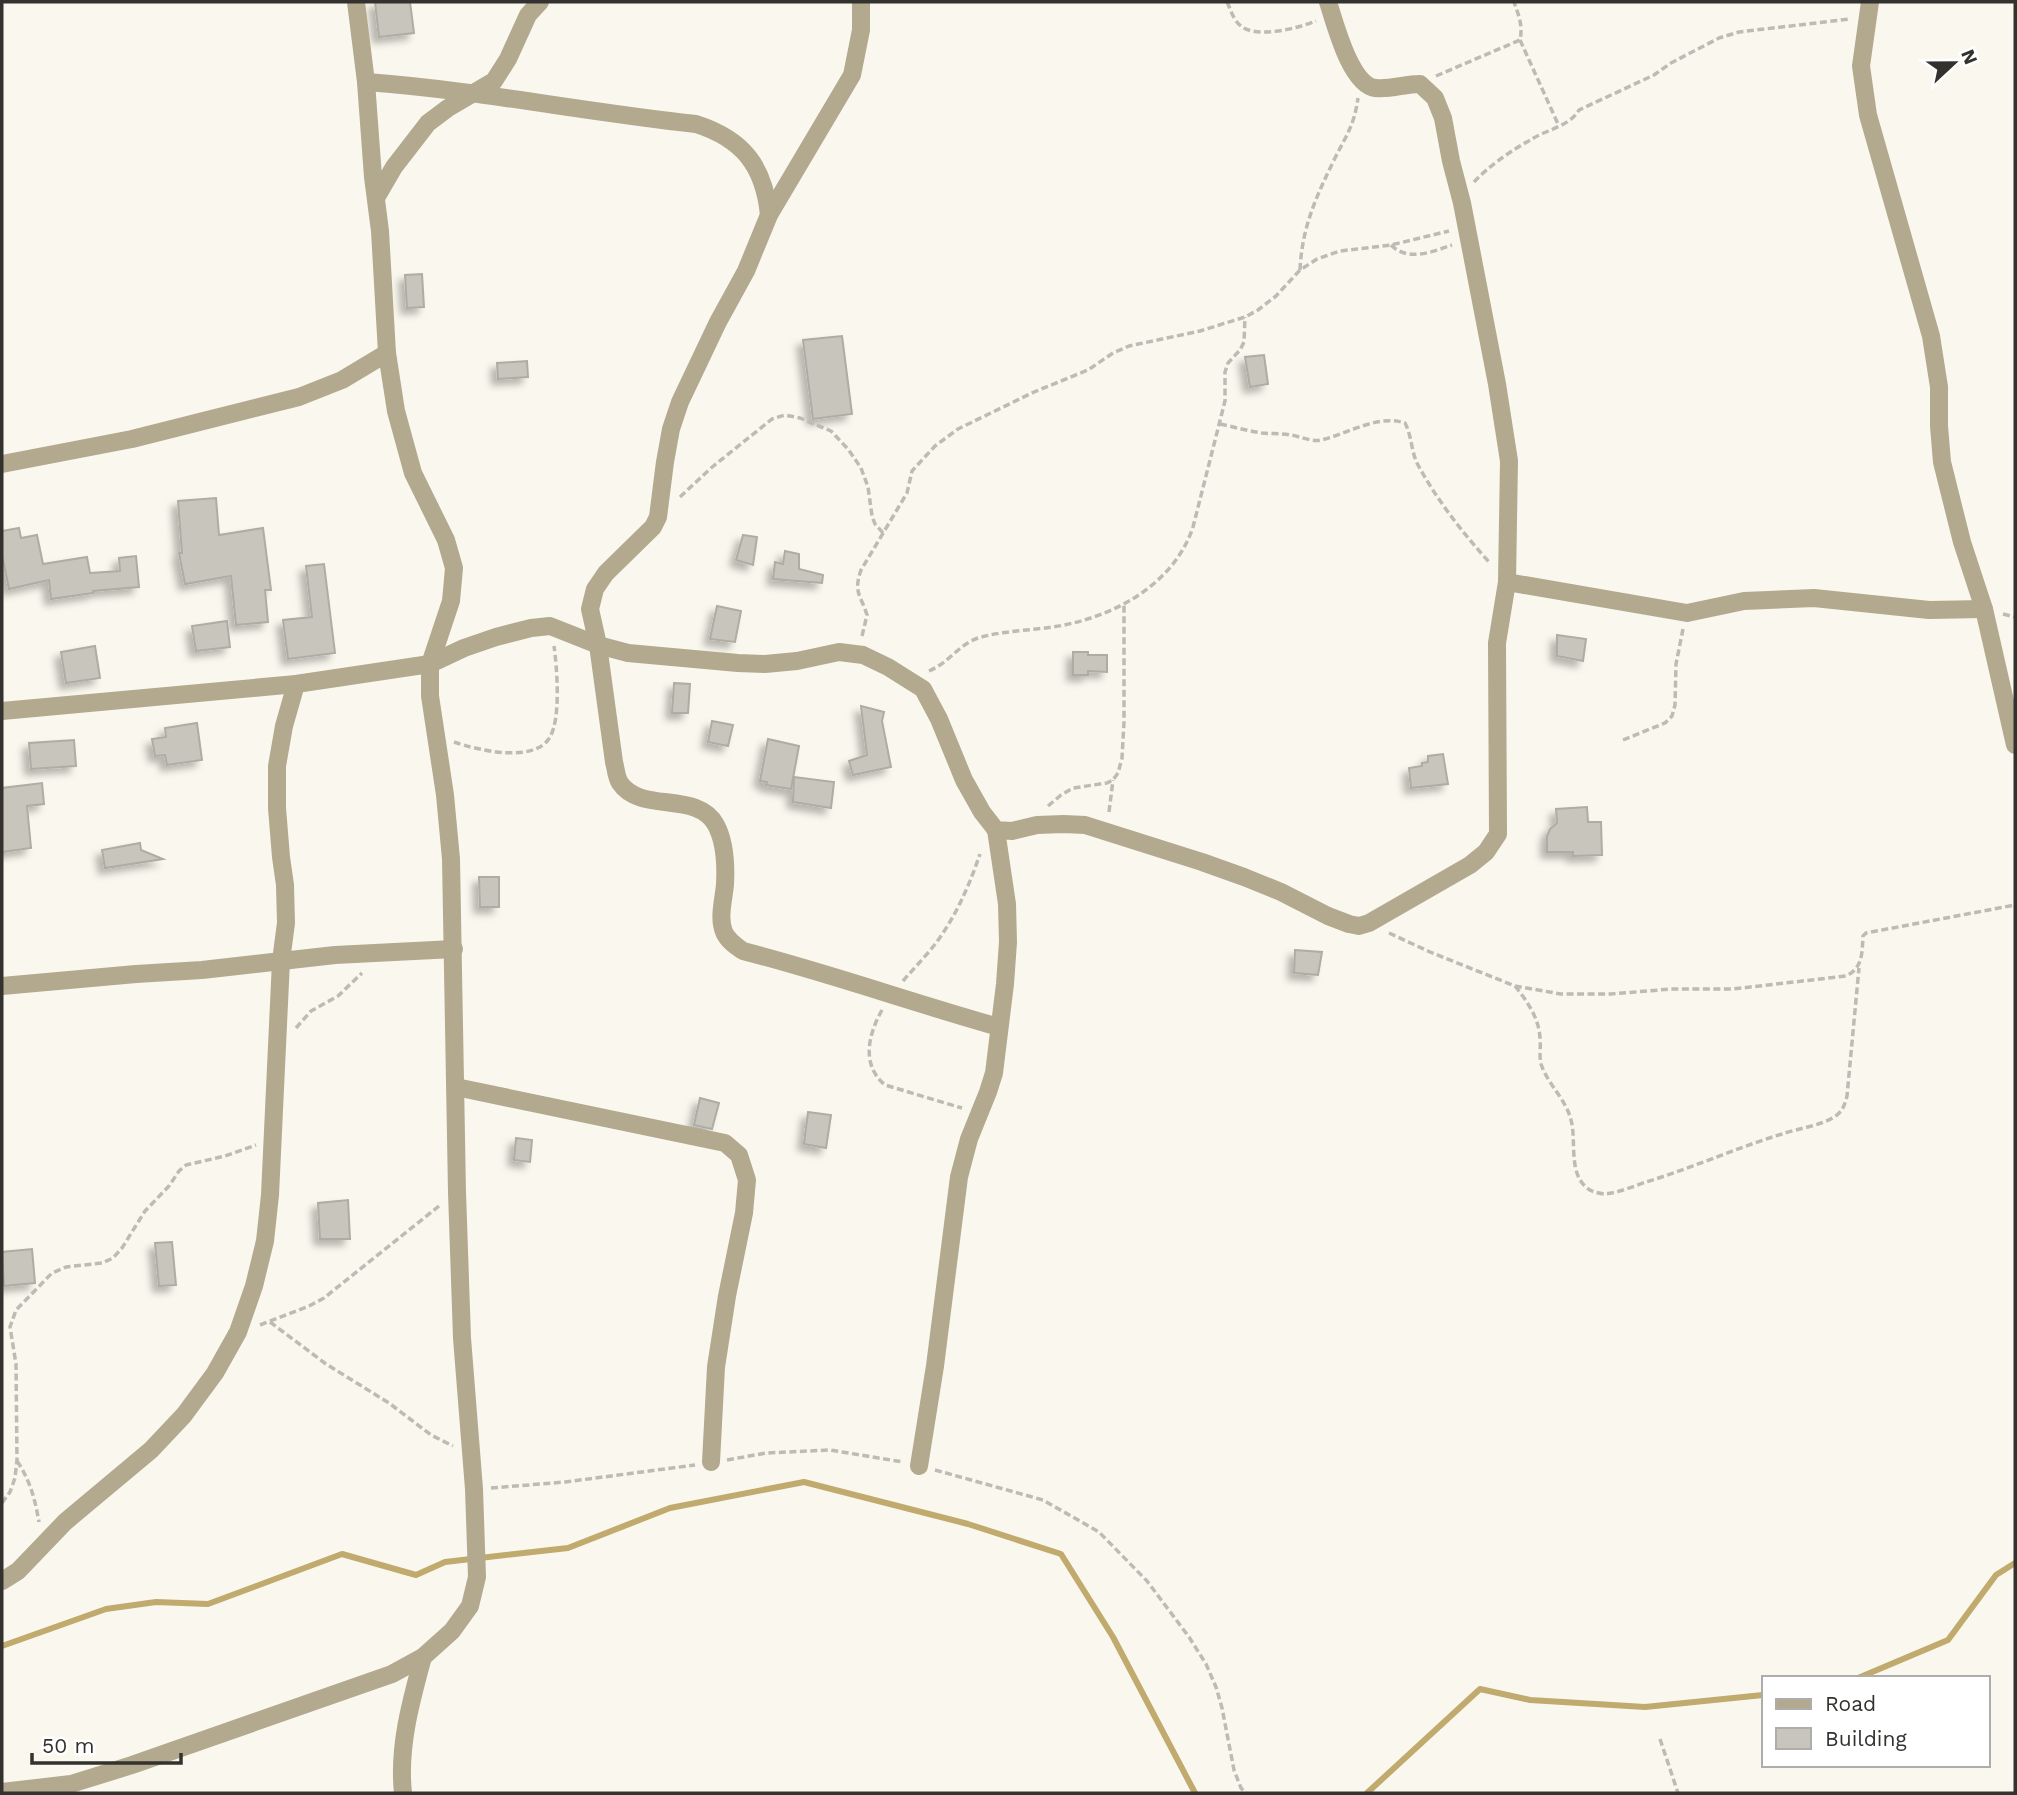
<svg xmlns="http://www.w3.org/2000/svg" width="2017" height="1795" font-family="'Work Sans',sans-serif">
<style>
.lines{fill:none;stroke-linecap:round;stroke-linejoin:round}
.stream{stroke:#c0aa6d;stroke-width:6}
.building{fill:#c8c5bd;stroke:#afaca4;stroke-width:2;filter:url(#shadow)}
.path{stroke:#bdbbb4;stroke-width:3.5;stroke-dasharray:7 3.5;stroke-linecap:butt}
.minor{stroke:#b2a98f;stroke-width:18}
</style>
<defs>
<filter id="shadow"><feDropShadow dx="-6" dy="6" stdDeviation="3.5" flood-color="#0004"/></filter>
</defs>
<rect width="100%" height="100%" fill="#faf7ee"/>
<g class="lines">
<g class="stream">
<path d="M 2,1646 L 106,1609 L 156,1602 L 208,1604 L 342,1554 L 416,1575 L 445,1562 L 568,1548 L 670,1508 L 804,1482 L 968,1524 L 1061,1554 L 1113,1637 L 1195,1793"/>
<path d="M 1858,1678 L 1948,1640 L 1996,1575 L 2015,1563"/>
<path d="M 1367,1793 L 1480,1689 L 1530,1700 L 1645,1707 L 1763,1695"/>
</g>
</g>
<g class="building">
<path d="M 375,2 L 410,2 L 414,33 L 379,37 Z"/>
<path d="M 422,274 L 424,307 L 407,308 L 405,275 Z"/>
<path d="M 842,336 L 852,414 L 813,419 L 803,340 Z"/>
<path d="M 1264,355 L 1268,384 L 1250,387 L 1245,357 Z"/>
<path d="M 527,361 L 528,377 L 498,379 L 497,363 Z"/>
<path d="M 216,498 L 219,535 L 263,528 L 271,590 L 265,590 L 268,622 L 236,625 L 231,576 L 185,584 L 179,553 L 182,553 L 178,501 Z"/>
<path d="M 19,528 L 21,538 L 37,535 L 43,564 L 87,557 L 90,573 L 120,571 L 119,558 L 136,556 L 139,587 L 93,591 L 93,593 L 51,599 L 49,580 L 9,589 L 2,555 L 2,531 Z"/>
<path d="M 743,535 L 757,537 L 753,565 L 736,560 Z"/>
<path d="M 785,551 L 799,554 L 799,569 L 823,575 L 822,583 L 773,579 L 775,562 L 783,564 Z"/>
<path d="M 324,564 L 335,653 L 288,659 L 283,620 L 312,617 L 306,566 Z"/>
<path d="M 717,606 L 741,611 L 735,642 L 710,639 Z"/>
<path d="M 227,621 L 230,647 L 196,651 L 192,626 Z"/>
<path d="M 1557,635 L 1586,639 L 1583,661 L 1557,656 Z"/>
<path d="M 95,646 L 100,678 L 66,683 L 61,652 Z"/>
<path d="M 1073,652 L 1088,652 L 1088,655 L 1107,655 L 1107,672 L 1088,671 L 1088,675 L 1073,675 Z"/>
<path d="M 674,683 L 690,684 L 688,713 L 672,713 Z"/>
<path d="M 861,706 L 884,712 L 882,721 L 891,767 L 853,775 L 849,761 L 867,755 Z"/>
<path d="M 712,721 L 733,725 L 728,746 L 708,742 Z"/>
<path d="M 197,723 L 202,760 L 167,765 L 165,755 L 155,756 L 152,739 L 166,737 L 165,728 Z"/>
<path d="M 768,739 L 799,746 L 791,789 L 766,785 L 767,782 L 760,781 Z"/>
<path d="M 74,740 L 76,766 L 31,769 L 29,743 Z"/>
<path d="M 1443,754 L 1448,784 L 1411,788 L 1409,768 L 1422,766 L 1422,763 L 1428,762 L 1428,756 Z"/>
<path d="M 794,777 L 834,782 L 831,808 L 793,802 Z"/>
<path d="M 42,783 L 44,804 L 27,806 L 31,848 L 2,852 L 2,788 Z"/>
<path d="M 1587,807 L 1588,822 L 1601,822 L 1602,855 L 1573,856 L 1573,852 L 1547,852 L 1547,836 L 1550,829 L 1557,823 L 1556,809 Z"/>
<path d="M 140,843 L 141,850 L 163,859 L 105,868 L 102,850 Z"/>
<path d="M 479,877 L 499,877 L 499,907 L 480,907 Z"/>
<path d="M 1295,950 L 1322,952 L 1318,975 L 1294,973 Z"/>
<path d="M 700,1098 L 719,1103 L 712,1129 L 694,1125 Z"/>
<path d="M 808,1112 L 831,1115 L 826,1148 L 804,1144 Z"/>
<path d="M 516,1138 L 532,1140 L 530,1162 L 514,1160 Z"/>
<path d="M 348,1200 L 350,1239 L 320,1239 L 318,1203 Z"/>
<path d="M 172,1242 L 176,1285 L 159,1286 L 155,1243 Z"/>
<path d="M 32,1249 L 35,1283 L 4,1286 L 2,1252 Z"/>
</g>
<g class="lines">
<g class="path">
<path d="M 1227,2 C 1231,10 1233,20 1241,26 C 1256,39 1299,28 1316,21"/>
<path d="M 1520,40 L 1558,124"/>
<path d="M 1436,76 L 1520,40 C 1523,26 1519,16 1514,2"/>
<path d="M 1474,182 C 1490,165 1512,150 1532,139 C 1546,130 1570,126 1579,110 L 1654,75 L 1671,63 L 1719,38 L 1739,32 L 1850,19"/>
<path d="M 1391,245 C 1408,262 1432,252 1452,245"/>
<path d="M 1300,270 C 1302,227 1316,197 1335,158 C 1347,134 1354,126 1358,98"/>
<path d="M 1220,424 C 1234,427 1248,431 1262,433 C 1271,434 1281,433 1290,435 C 1300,436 1310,442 1321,440 C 1348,434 1377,414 1405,423 C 1412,436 1411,452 1418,465 C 1437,500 1462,532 1489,562"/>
<path d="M 680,497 L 711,468 L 772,419 L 785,415 L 800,418 L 831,431 L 848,449 L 861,468 L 868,487 L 872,516 L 875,524 L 884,534"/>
<path d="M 2003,614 L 2015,617"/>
<path d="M 862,636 L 867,615 C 861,595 853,593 861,570 L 907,493 L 912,471 L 935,446 L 958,429 L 1034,392 L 1088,370 L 1113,353 L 1129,346 L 1200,331 L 1245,317 L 1258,310 L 1276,296 L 1300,270 L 1317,259 L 1340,251 L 1391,245 L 1449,231"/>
<path d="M 929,671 C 950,662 958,645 978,638 C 1008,629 1042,631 1073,623 C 1124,611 1176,579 1193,527 L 1225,401 L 1225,372 L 1228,363 L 1240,350 L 1244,342 L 1245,317"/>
<path d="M 1623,740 L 1665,723 L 1672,716 L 1675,705 L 1676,664 L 1683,629"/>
<path d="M 454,742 C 477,750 535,764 550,737 C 561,718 557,668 554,646"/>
<path d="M 1048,806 L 1061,795 L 1073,788 L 1107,783 L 1113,780 L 1118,773 L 1122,758 L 1124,722 L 1124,605"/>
<path d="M 1109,812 L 1113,780"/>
<path d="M 1389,933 L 1430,952 L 1515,986 L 1561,994 L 1611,994 L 1671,989 L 1733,989 L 1846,976 C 1863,968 1862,953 1863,936 L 1866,933 L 2015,905"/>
<path d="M 903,981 C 914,968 926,956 936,943 C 956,916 969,886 980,854"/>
<path d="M 1515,986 C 1527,1001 1539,1018 1540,1038 C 1541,1046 1539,1056 1541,1064 C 1548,1085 1566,1099 1571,1120 C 1577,1142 1567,1176 1590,1190 C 1593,1192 1602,1194 1605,1194 C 1618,1193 1634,1186 1646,1182 C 1692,1168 1736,1148 1782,1134 C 1799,1128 1822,1126 1837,1115 C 1843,1110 1845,1104 1847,1096 L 1859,968"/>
<path d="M 882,1010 C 868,1035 861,1065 885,1085 L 962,1108"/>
<path d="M 296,1028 L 311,1011 L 338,996 L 362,973"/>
<path d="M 270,1322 L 326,1364 L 389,1403 L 431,1435 L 453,1446"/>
<path d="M 260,1325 L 309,1306 L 324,1298 L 439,1206"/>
<path d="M 727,1460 L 766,1453 L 830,1450 L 903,1462"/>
<path d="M 17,1461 C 30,1480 35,1499 39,1522"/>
<path d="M 935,1470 L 1043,1500 L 1099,1532 L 1147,1581 L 1189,1637 L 1206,1664 L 1216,1687 L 1222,1708 L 1234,1770 L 1241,1788 L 1246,1793"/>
<path d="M 491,1488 L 565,1482 L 695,1465"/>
<path d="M 2,1503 L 10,1492 L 15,1478 L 17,1460 L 16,1364 L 10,1327 L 16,1310 L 52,1273 L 66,1267 L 102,1263 L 113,1258 L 122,1248 L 145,1211 L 169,1186 L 179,1171 L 186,1165 L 225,1156 L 256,1145"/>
<path d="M 1660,1739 L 1678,1793"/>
</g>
<g class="minor">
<path d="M 861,2 L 861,30 L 852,75 L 769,215 L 746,271 L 718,322 L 680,402 L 671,429 L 665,462 L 658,517 L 653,527 L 606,573 L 595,589 L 590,609 L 598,645 L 614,762 C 616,769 616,777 620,783 C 641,814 697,790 716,825 C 725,842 726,865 725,884 C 724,899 718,917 724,932 C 728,941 736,946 743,951 C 829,973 913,1003 999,1027"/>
<path d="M 1870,2 L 1861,66 L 1868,115 L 1931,336 L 1939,387 L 1939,426 L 1942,462 L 1962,542 L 1984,609 L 2015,745"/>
<path d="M 366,82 C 476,90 585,112 696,124 C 743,139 764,166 769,215"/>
<path d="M 376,198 L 394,167 L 428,123 L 448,108 L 494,81 L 508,59 L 528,15 L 540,2"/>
<path d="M 2,464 L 132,439 L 299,397 L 342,380 L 387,353"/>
<path d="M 1507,582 L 1687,613 L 1744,601 L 1814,598 L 1929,610 L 1984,609"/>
<path d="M 2,711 L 296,684 L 430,664 L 464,648 L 496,637 L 531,628 L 550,626 L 598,645 L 628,653 L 738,663 L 765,664 L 797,661 L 839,652 L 863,655 L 888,667 L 923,689 L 939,719 L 964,780 L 982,812 L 996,830 L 1012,831 L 1037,825 L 1064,824 L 1085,825 L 1202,862 L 1244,877 L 1281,892 L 1328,916 L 1349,924 L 1359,926 L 1369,923 L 1470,865 L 1486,852 L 1498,834 L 1497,643 L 1507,582 L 1509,461 L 1497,384 L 1462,203 L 1451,161 L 1443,118 L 1435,98 L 1420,84 C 1405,84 1389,90 1375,88 C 1350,84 1335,23 1328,2"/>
<path d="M 2,986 L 136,974 L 202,970 L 335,955 L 454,949"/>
<path d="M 456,1087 L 725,1143 L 739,1155 L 747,1180 L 744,1213 L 727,1296 L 716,1367 L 711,1462"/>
<path d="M 919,1466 L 935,1366 L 959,1177 L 969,1139 L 988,1092 L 994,1073 L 1005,984 L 1008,942 L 1007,904 L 996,830"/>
<path d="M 2,1581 L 18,1571 L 65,1522 L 151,1450 L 184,1415 L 215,1373 L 238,1332 L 254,1286 L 265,1241 L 270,1195 L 281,961 L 286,923 L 285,885 L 281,857 L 277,808 L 277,766 L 284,726 L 296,684"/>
<path d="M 2,1792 L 71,1784 L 132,1765 L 392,1674 L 423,1657 L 452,1631 L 470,1606 L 477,1577 L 474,1489 L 462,1338 L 457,1192 L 451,859 L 445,795 L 430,696 L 430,664 L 451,601 L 454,568 L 446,540 L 413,473 L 396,411 L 387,353 L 380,231 L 373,177 L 366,82 L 356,2"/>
<path d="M 403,1793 C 398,1747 411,1701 423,1657"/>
</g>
</g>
<rect width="2017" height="1795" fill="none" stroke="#33322f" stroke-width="7"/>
<rect x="1762" y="1676" width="228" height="91" fill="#ffffff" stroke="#adadac" stroke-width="2"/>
<rect x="1776" y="1699" width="35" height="10" fill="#b2a98f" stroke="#adadac" stroke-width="2"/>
<text x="1825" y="1711" font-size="21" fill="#33322f">Road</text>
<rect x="1776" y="1728" width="35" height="21" fill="#c8c5bd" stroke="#adadac" stroke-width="2"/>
<text x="1825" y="1746" font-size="21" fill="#33322f">Building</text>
<g transform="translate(1954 63) rotate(68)" stroke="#ffffff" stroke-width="5" paint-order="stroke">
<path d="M0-5L12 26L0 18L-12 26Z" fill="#33322f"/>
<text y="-10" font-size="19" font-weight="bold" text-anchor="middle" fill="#33322f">N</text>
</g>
<path d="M32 1753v10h149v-10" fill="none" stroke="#33322f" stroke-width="3.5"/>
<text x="42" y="1753" font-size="21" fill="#33322f" stroke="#ffffff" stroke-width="5" paint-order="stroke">50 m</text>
</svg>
